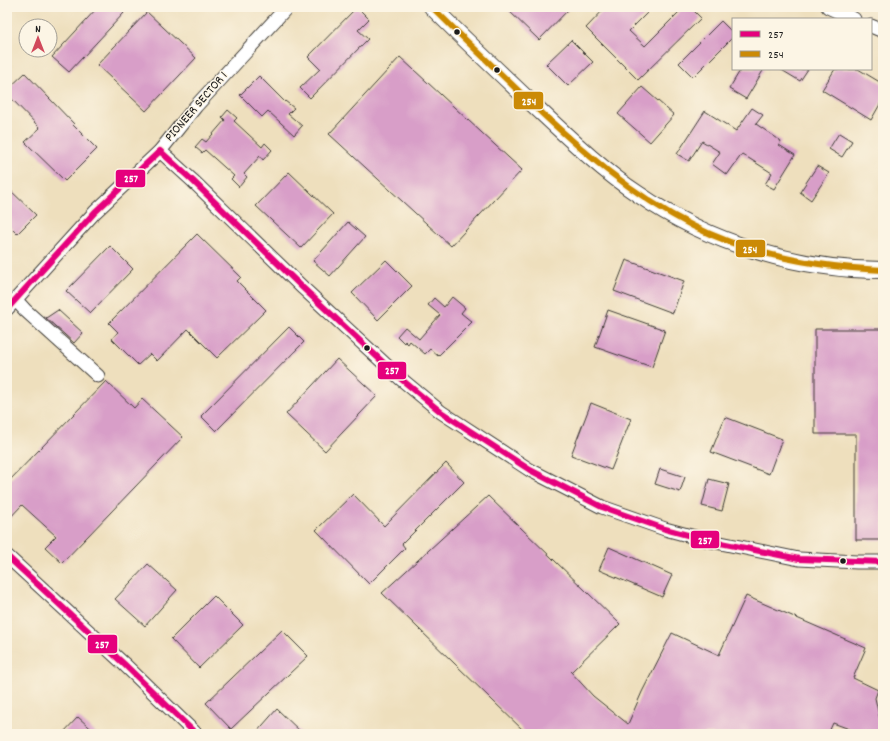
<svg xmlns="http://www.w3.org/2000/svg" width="890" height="741" font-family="Dekko,sans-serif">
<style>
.building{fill:#d89ec8}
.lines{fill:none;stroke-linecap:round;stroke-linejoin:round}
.minor-casing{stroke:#3c3934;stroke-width:15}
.major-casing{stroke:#3c3934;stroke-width:18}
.minor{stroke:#fff;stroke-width:13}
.major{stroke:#fff;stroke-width:16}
.bus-1-casing{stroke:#fcf5e5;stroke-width:9}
.bus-2-casing{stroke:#fcf5e5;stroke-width:9}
.bus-1{stroke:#e5007d;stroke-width:6}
.bus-2{stroke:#cb8a06;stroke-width:6}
.bus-dot{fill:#1c1c1c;stroke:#fcf5e5;stroke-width:1.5}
.labels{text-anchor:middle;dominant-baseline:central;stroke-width:3;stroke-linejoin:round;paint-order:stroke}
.street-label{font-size:13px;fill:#1c1c1c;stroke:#fcf5e5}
.line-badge{stroke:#fcf5e5;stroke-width:1.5}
.badge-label{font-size:11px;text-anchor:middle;font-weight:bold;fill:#fff}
</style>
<rect width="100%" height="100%" fill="#fcf5e5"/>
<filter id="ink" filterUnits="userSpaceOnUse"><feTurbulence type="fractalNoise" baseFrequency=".025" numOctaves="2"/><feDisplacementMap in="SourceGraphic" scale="8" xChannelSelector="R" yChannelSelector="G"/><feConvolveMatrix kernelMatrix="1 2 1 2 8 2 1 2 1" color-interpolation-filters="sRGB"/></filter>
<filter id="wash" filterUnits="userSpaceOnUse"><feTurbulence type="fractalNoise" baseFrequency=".012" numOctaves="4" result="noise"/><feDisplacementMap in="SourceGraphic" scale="16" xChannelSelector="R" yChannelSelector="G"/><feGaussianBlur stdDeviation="0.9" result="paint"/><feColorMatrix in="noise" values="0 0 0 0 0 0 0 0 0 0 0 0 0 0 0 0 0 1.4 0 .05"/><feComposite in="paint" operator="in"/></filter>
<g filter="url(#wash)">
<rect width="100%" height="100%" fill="#eedfbd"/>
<g id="blocks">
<g class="building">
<path d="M 98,7 L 118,7 L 124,13 L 69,72 L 52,57 Z"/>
<path d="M 357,7 L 369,19 L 358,30 L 368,39 L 310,98 L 300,88 L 320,69 L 308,57 Z"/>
<path d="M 505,7 L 571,7 L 539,40 Z"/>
<path d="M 606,7 L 653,7 L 629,31 L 645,46 L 684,7 L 690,7 L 701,18 L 638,80 L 586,28 Z"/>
<path d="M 147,12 L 196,58 L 146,111 L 97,65 Z"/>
<path d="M 721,21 L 733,33 L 733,37 L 693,77 L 679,63 Z"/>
<path d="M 571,40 L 593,62 L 568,86 L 546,64 Z"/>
<path d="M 400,57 L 522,170 L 451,246 L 329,134 Z"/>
<path d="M 741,69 L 764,69 L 746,99 L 729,89 Z"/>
<path d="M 780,69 L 808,69 L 800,81 Z"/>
<path d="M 835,69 L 858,69 L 883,84 L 883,99 L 871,120 L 822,90 Z"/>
<path d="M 25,73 L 74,124 L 73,125 L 97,149 L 65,181 L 25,142 L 40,128 L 7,94 L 7,90 Z"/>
<path d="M 259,76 L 285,102 L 285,101 L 294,108 L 288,114 L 302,126 L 294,135 L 268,111 L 262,117 L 240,95 Z"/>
<path d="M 642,87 L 674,115 L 650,142 L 618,114 Z"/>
<path d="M 752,108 L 763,115 L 756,124 L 781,141 L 779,145 L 795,155 L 774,189 L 765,184 L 772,173 L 742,154 L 727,175 L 712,164 L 720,152 L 702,141 L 689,161 L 677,154 L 705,111 L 736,131 Z"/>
<path d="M 228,110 L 237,118 L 234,121 L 262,147 L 265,143 L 272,150 L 263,160 L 260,156 L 244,174 L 247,177 L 239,187 L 231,179 L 234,176 L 205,150 L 202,153 L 195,147 L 202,139 L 206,142 L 225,120 L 222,117 Z"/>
<path d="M 839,133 L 852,141 L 842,157 L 829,149 Z"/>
<path d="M 817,166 L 829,173 L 811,200 L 800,192 Z"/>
<path d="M 289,172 L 333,214 L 301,248 L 256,206 Z"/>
<path d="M 7,187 L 36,215 L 17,234 L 7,224 Z"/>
<path d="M 348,222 L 365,237 L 330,276 L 313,261 Z"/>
<path d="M 197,234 L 241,277 L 237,281 L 266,310 L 217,358 L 188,329 L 157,361 L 150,354 L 138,365 L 112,339 L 118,332 L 109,323 Z"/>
<path d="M 110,246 L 133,269 L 90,313 L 66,291 Z"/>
<path d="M 386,260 L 412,286 L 378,320 L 352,293 Z"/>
<path d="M 626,260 L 684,281 L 673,313 L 614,291 Z"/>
<path d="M 452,297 L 465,308 L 461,313 L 472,322 L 438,356 L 430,349 L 425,354 L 410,341 L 408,344 L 405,341 L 404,343 L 397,336 L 405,327 L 419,339 L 440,315 L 428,305 L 434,298 L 444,307 Z"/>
<path d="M 58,310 L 83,333 L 74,343 L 46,318 Z"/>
<path d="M 608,310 L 665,330 L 652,367 L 595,347 Z"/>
<path d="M 289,327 L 304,342 L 216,431 L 201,416 Z"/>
<path d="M 815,329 L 883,329 L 883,540 L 856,540 L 856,434 L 815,434 Z"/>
<path d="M 337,359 L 377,396 L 325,451 L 286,414 Z"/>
<path d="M 106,381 L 134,408 L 142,399 L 183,437 L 62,563 L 45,547 L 56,536 L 22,505 L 7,521 L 7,483 Z"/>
<path d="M 591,403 L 631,419 L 611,470 L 571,455 Z"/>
<path d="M 725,417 L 782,439 L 769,474 L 711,452 Z"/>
<path d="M 446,463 L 464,482 L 402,544 L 405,548 L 369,584 L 316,530 L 353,494 L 384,526 Z"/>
<path d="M 660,469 L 685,477 L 680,492 L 655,484 Z"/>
<path d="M 709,479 L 729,484 L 722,511 L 702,506 Z"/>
<path d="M 488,496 L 620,624 L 571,672 L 593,696 L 628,724 L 642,692 L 672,633 L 719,655 L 746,596 L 866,648 L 853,678 L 878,690 L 875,698 L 882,729 L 879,734 L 850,734 L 852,730 L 833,723 L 828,734 L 527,734 L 382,593 Z"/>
<path d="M 609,547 L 672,575 L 662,597 L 599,570 Z"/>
<path d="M 148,564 L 177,590 L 145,626 L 115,599 Z"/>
<path d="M 214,596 L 243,625 L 199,668 L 171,639 Z"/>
<path d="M 282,630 L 308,656 L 231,729 L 206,703 Z"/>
<path d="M 277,709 L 303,734 L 255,734 Z"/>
<path d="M 78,717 L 97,734 L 62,734 Z"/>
</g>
</g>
</g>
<g filter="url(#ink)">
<use href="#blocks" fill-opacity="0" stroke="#3c3934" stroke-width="1"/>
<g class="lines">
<g class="minor-casing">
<g id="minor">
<path d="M 828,7 L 854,19"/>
<path d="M 871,26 L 883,31"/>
<path d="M 160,151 L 193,181 L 303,288 L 401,379 L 441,412 L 530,470 L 602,507 L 665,529 L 706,540 L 799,559 L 857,562 L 883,562"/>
<path d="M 16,300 L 25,310 L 98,376"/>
<path d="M 7,309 L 95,212 L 160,151 L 196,106 L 287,7"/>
<path d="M 7,556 L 124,664 L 196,734"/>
</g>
</g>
<g class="major-casing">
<path id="major" d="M 432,7 C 467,42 503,76 539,110 C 571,140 602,170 638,194 C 709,243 797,270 883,270"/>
</g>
<use href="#minor" class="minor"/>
<use href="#major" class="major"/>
<g class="bus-1-casing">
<g id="bus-1">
<path d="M 7,309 L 95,212 L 160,151 L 193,181 L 303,288 L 401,379 L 441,412 L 530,470 L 602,507 L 665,529 L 706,540 L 799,559 L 883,562"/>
<path d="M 7,556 L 124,664 L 196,734"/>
</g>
</g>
<g class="bus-2-casing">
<path id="bus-2" d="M 432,7 C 464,39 497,70 530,102 C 581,150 630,194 693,226 C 752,256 817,267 883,270"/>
</g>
<use href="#bus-1" class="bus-1"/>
<use href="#bus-2" class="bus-2"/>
</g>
</g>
<g class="bus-dot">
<circle cx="457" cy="32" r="3.5"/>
<circle cx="497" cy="70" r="3.5"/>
<circle cx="367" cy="348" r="3.5"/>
<circle cx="843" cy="561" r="3.5"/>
</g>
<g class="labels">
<g class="street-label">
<text transform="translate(197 107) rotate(-49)">PIONEER SECTOR 1</text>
</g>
</g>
<g class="line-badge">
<rect x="513" y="91" width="31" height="19" rx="4" fill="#cb8a06"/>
<rect x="115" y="169" width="31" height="19" rx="4" fill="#e5007d"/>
<rect x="735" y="239" width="31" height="19" rx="4" fill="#cb8a06"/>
<rect x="377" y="361" width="30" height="19" rx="4" fill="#e5007d"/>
<rect x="690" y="530" width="30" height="19" rx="4" fill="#e5007d"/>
<rect x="87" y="634" width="31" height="20" rx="4" fill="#e5007d"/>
</g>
<g class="badge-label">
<text x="529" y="105">254</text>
<text x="131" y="182">257</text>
<text x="750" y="253">254</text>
<text x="392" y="374">257</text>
<text x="705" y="544">257</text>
<text x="102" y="648">257</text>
</g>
<rect width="890" height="741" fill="none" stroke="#fcf5e5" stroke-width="24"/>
<rect x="732" y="18" width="140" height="52" fill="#fcf5e5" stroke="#a29e95"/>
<rect x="740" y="31" width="20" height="6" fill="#e5007d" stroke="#a29e95"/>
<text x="768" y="38" font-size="12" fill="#1c1c1c">257</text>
<rect x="740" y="51" width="20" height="6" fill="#cb8a06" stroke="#a29e95"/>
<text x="768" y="58" font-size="12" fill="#1c1c1c">254</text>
<g transform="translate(38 38)"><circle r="19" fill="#fcf5e5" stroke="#a29e95"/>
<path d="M0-3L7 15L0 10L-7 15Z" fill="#d1495b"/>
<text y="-6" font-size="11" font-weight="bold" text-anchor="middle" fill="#1c1c1c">N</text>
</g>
</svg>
